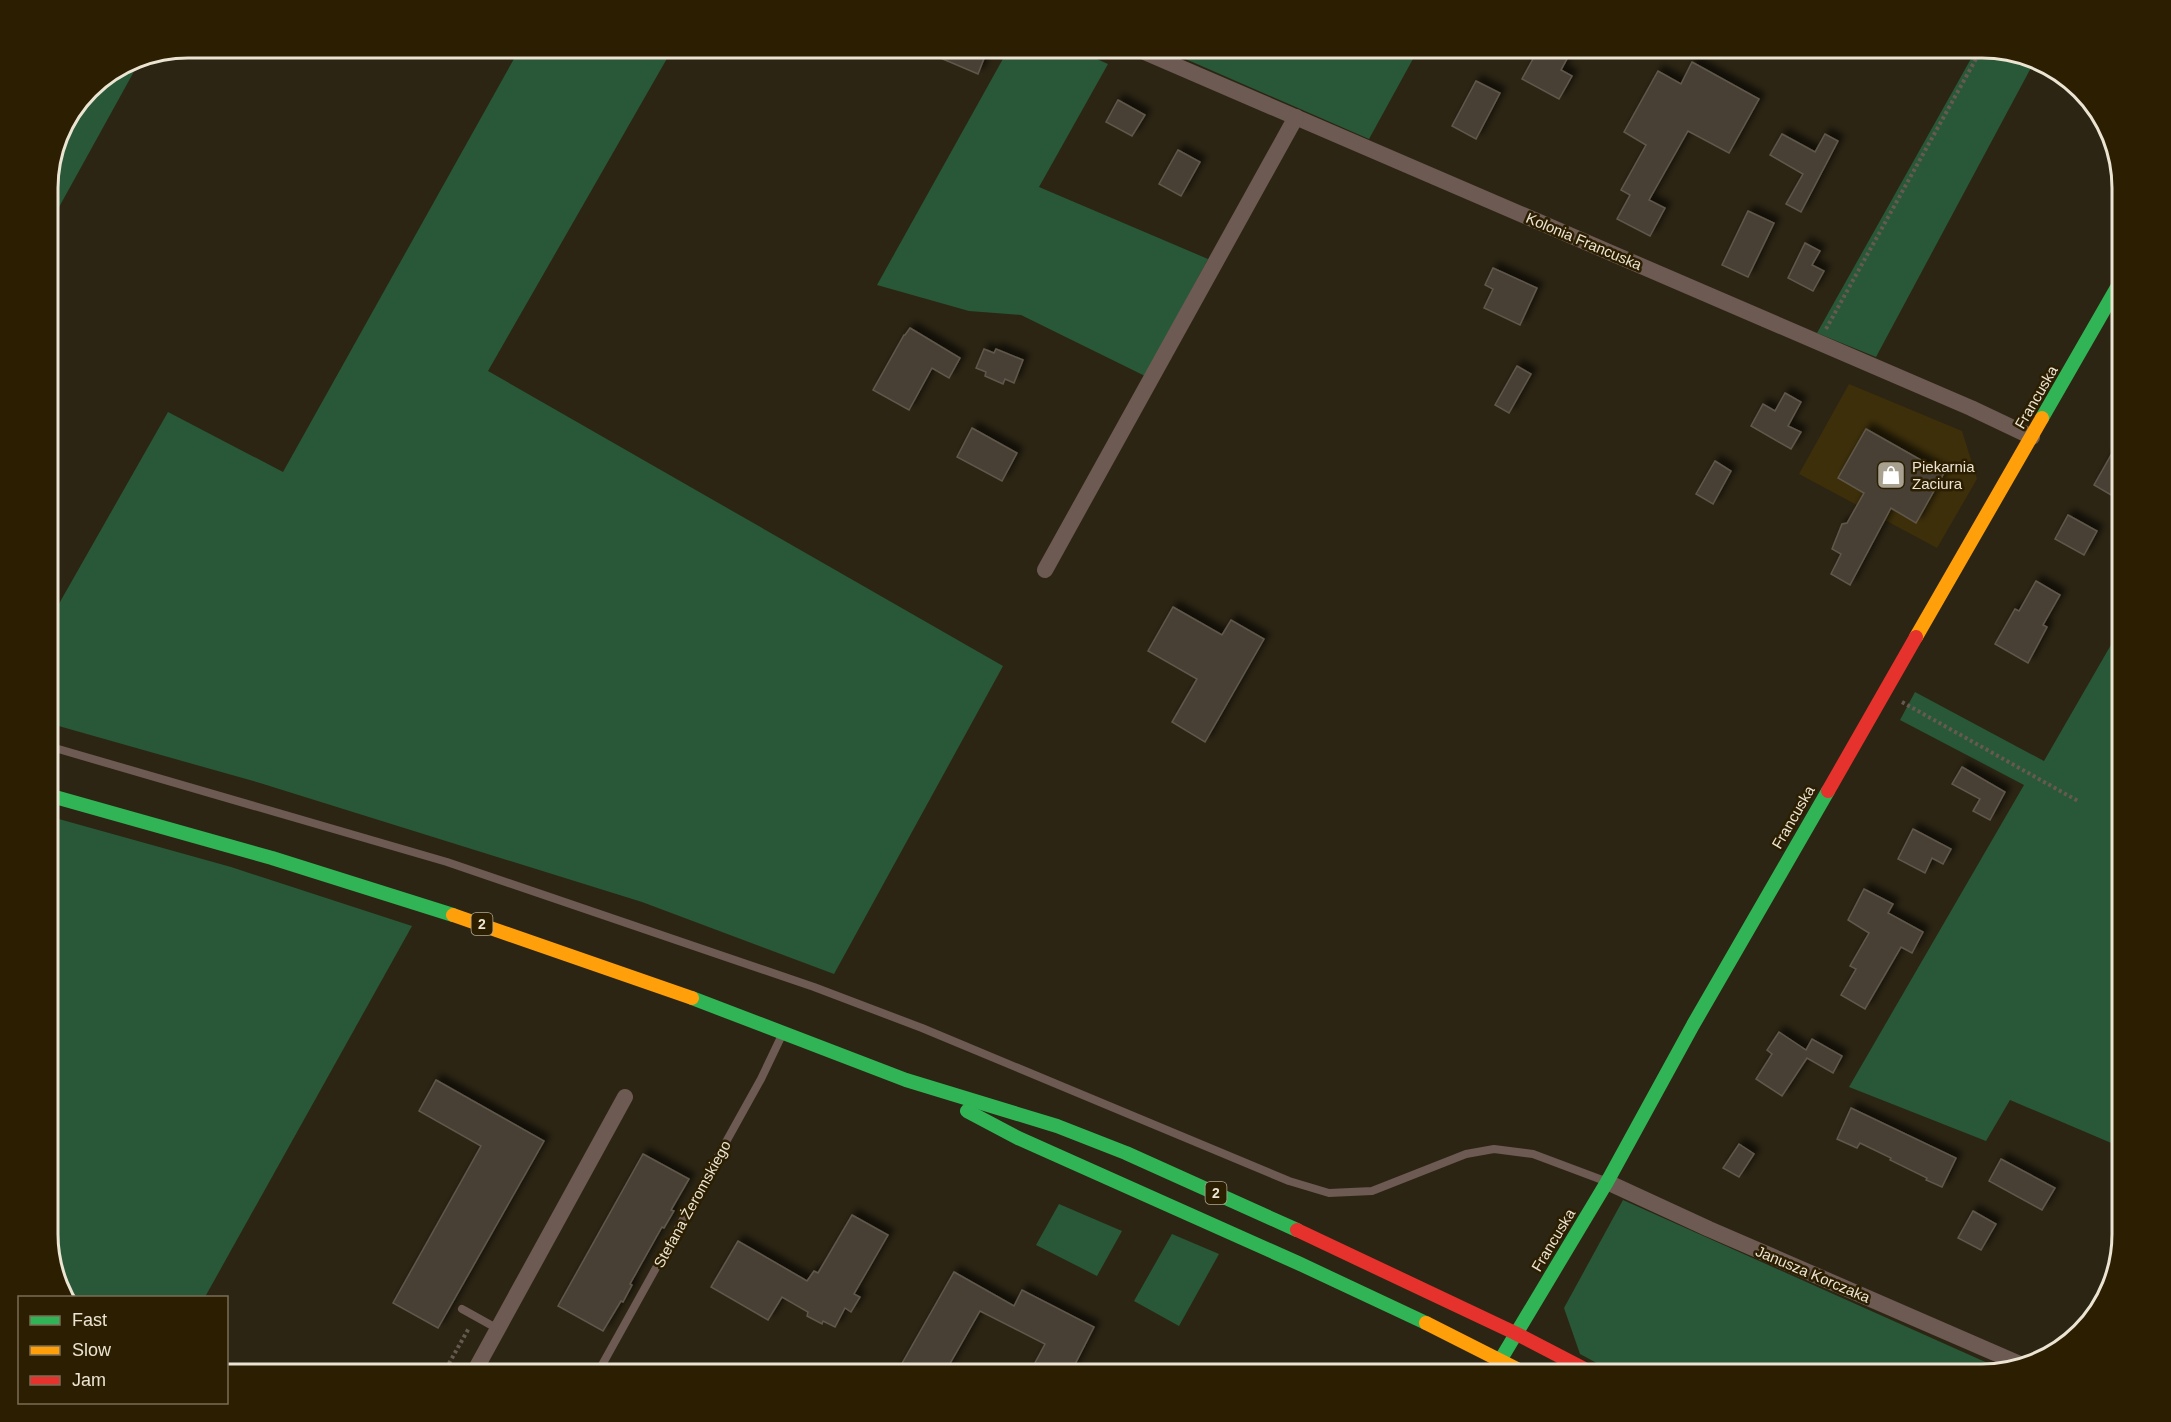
<svg xmlns="http://www.w3.org/2000/svg" width="2171" height="1422" font-family="Helvetica,sans-serif">
<style>
.built{fill:#3d2f0a}
.green{fill:#285837}
.building{fill:#494035;stroke:#60584c;stroke-width:1.5;filter:url(#shadow)}
.lines{fill:none;stroke-linecap:round;stroke-linejoin:round}
.path{stroke:#665a50;stroke-width:4;stroke-dasharray:3 3;stroke-linecap:butt}
.lane{stroke:#6d5a53;stroke-width:8}
.street{stroke:#6d5a53;stroke-width:16}
.fast{stroke:#30b455;stroke-width:14}
.slow{stroke:#ff9f0a;stroke-width:14}
.jam{stroke:#e5322d;stroke-width:14}
.labels{text-anchor:middle;dominant-baseline:central;stroke-width:5;stroke-linejoin:round;paint-order:stroke}
.shield{fill:#2c1f01;stroke:#b2a994;stroke-width:1.5}
.shield-label{font-size:14px;font-weight:bold;fill:#ece4d3}
.street-label{font-size:15px;fill:#ece4d3;stroke:#2c1f01}
.poi-label{font-size:15px;fill:#ece4d3;stroke:#2c1f01;text-anchor:start}
.rim{fill:none;stroke:#ece4d3;stroke-width:3}
</style>
<defs>
<filter id="shadow"><feDropShadow dx="5.5" dy="-5.5" stdDeviation="3" flood-color="#0009"/></filter>
</defs>
<rect width="100%" height="100%" fill="#2c2514"/>
<path class="built" d="M 1849,384 L 1962,431 L 1977,479 L 1937,548 L 1799,474 Z"/>
<g class="green">
<path d="M 520,48 L 673,48 L 488,371 L 1003,666 L 834,974 L 642,902 L 260,783 L 48,723 L 48,623 L 168,412 L 283,472 Z"/>
<path d="M 1009,48 L 1072,48 L 1108,64 L 1039,187 L 1208,259 L 1145,376 L 1021,315 L 969,311 L 877,285 Z"/>
<path d="M 1185,48 L 1419,48 L 1369,139 L 1181,57 Z"/>
<path d="M 1977,48 L 2033,64 L 1876,357 L 1817,333 Z"/>
<path d="M 142,57 L 48,227 L 48,180 L 62,127 L 90,89 L 135,59 Z"/>
<path d="M 2123,624 L 2123,1148 L 2010,1100 L 1986,1141 L 1849,1087 L 2024,785 L 1900,720 L 1915,692 L 2044,761 Z"/>
<path d="M 48,816 L 231,867 L 412,926 L 205,1297 L 65,1297 L 48,1242 Z"/>
<path d="M 1623,1200 L 2001,1369 L 1982,1374 L 1617,1374 L 1580,1354 L 1564,1308 Z"/>
<path d="M 1059,1204 L 1122,1231 L 1097,1276 L 1036,1245 Z"/>
<path d="M 1172,1234 L 1219,1254 L 1179,1326 L 1134,1301 Z"/>
</g>
<g class="building">
<path d="M 917,48 L 967,48 L 985,56 L 978,74 Z"/>
<path d="M 1539,48 L 1573,48 L 1561,70 L 1572,76 L 1559,99 L 1522,79 Z"/>
<path d="M 1692,62 L 1759,99 L 1729,153 L 1688,131 L 1649,200 L 1665,208 L 1650,236 L 1617,219 L 1630,195 L 1621,190 L 1646,145 L 1624,132 L 1658,71 L 1681,84 Z"/>
<path d="M 1476,81 L 1500,93 L 1476,139 L 1452,126 Z"/>
<path d="M 1118,100 L 1145,115 L 1132,136 L 1106,122 Z"/>
<path d="M 1782,134 L 1815,152 L 1825,134 L 1838,141 L 1801,212 L 1786,204 L 1803,174 L 1770,155 Z"/>
<path d="M 1178,150 L 1200,162 L 1181,196 L 1159,184 Z"/>
<path d="M 1748,211 L 1774,223 L 1748,277 L 1722,265 Z"/>
<path d="M 1805,243 L 1820,251 L 1812,265 L 1824,271 L 1813,291 L 1788,278 Z"/>
<path d="M 1493,268 L 1537,288 L 1520,325 L 1484,308 L 1493,289 L 1485,285 Z"/>
<path d="M 910,328 L 960,358 L 949,378 L 932,368 L 909,410 L 873,390 L 904,335 L 905,335 Z"/>
<path d="M 984,349 L 994,353 L 996,349 L 1023,360 L 1014,383 L 1005,379 L 1003,384 L 985,376 L 986,372 L 976,368 Z"/>
<path d="M 1517,366 L 1531,374 L 1509,413 L 1495,405 Z"/>
<path d="M 1785,393 L 1801,402 L 1788,426 L 1801,432 L 1791,449 L 1751,426 L 1763,404 L 1775,411 Z"/>
<path d="M 972,428 L 1017,453 L 1002,481 L 957,457 Z"/>
<path d="M 1866,429 L 1944,473 L 1916,523 L 1891,508 L 1850,585 L 1831,574 L 1841,554 L 1832,549 L 1842,524 L 1847,523 L 1864,493 L 1838,478 Z"/>
<path d="M 2111,455 L 2123,462 L 2123,502 L 2094,485 Z"/>
<path d="M 1715,461 L 1731,471 L 1713,504 L 1696,494 Z"/>
<path d="M 2068,515 L 2097,531 L 2084,555 L 2055,539 Z"/>
<path d="M 2036,581 L 2060,595 L 2043,625 L 2047,627 L 2028,663 L 1995,644 L 2015,609 L 2019,611 Z"/>
<path d="M 1173,607 L 1222,635 L 1231,620 L 1264,639 L 1205,742 L 1172,722 L 1197,679 L 1148,651 Z"/>
<path d="M 1962,767 L 2005,792 L 1990,820 L 1973,811 L 1980,799 L 1952,784 Z"/>
<path d="M 1913,829 L 1951,849 L 1943,864 L 1932,858 L 1925,873 L 1898,859 Z"/>
<path d="M 1864,889 L 1893,904 L 1888,913 L 1923,932 L 1912,953 L 1901,947 L 1865,1009 L 1841,995 L 1856,969 L 1850,966 L 1869,933 L 1848,920 Z"/>
<path d="M 1779,1032 L 1806,1050 L 1812,1039 L 1842,1056 L 1833,1073 L 1807,1058 L 1782,1096 L 1756,1079 L 1772,1054 L 1767,1050 Z"/>
<path d="M 436,1080 L 544,1141 L 438,1328 L 393,1303 L 481,1146 L 419,1111 Z"/>
<path d="M 1851,1108 L 1956,1158 L 1942,1187 L 1926,1180 L 1927,1178 L 1890,1160 L 1891,1158 L 1860,1143 L 1857,1148 L 1837,1139 Z"/>
<path d="M 1739,1144 L 1754,1154 L 1739,1177 L 1723,1168 Z"/>
<path d="M 643,1154 L 689,1179 L 671,1210 L 674,1211 L 664,1228 L 662,1227 L 630,1284 L 632,1285 L 623,1302 L 621,1301 L 603,1331 L 558,1306 Z"/>
<path d="M 2001,1159 L 2055,1188 L 2042,1210 L 1989,1181 Z"/>
<path d="M 1973,1211 L 1996,1224 L 1981,1250 L 1958,1238 Z"/>
<path d="M 852,1215 L 888,1235 L 854,1294 L 860,1297 L 851,1312 L 845,1308 L 835,1327 L 823,1321 L 822,1324 L 807,1316 L 808,1312 L 782,1297 L 768,1320 L 711,1287 L 738,1241 L 807,1281 L 814,1271 L 818,1273 Z"/>
<path d="M 954,1272 L 1014,1306 L 1022,1290 L 1094,1327 L 1070,1374 L 1029,1374 L 1045,1344 L 980,1311 L 944,1374 L 896,1374 Z"/>
</g>
<g class="lines">
<g class="path">
<path d="M 1826,329 L 1982,48"/>
<path d="M 1902,702 L 2078,801"/>
<path d="M 443,1374 L 469,1328"/>
</g>
<g class="lane">
<path d="M 48,746 L 447,862 L 814,987 L 922,1028 L 1289,1181 L 1329,1193 L 1372,1191 L 1466,1154 L 1494,1149 L 1533,1154 L 1605,1181"/>
<path d="M 462,1309 L 498,1329"/>
<path d="M 597,1374 L 761,1079 L 782,1035"/>
</g>
<g class="street">
<path d="M 1135,48 L 1971,408 L 2032,437"/>
<path d="M 1045,570 L 1296,117"/>
<path d="M 1607,1182 L 1709,1229 L 2020,1364"/>
<path d="M 473,1374 L 625,1097"/>
</g>
<g class="fast">
<path d="M 2042,418 L 2123,277"/>
<path d="M 48,795 L 272,858 L 453,915"/>
<path d="M 692,998 L 906,1080 L 1057,1126 L 1126,1153 L 1297,1230"/>
<path d="M 967,1111 L 1018,1138 L 1298,1263 L 1426,1323"/>
<path d="M 1492,1374 L 1607,1182 L 1693,1025 L 1828,791"/>
</g>
<g class="slow">
<path d="M 1916,637 L 2042,418"/>
<path d="M 453,915 L 692,998"/>
<path d="M 1426,1323 L 1527,1374"/>
</g>
<g class="jam">
<path d="M 1828,791 L 1916,637"/>
<path d="M 1297,1230 L 1515,1333 L 1594,1374"/>
</g>
</g>
<defs>
<g id="shop-square" transform="scale(1.5)"><rect x="-9" y="-9" width="18" height="18" rx="4" fill="#a9a190" stroke="#2c1f01"/><path d="M-5-2.5h2.3a2.7 3.5 0 0 1 5.4 0H5L5.5 6h-11ZM-1.5-2.5h3a1.5 2.3 0 0 0-3 0Z" fill="#fff"/></g>
</defs>
<g fill-rule="evenodd">
<use href="#shop-square" x="1891" y="475"/>
</g>
<g class="labels">
<g class="shield">
<rect x="471.5" y="913" width="21" height="22" rx="4.5"/>
<rect x="1205.5" y="1182" width="21" height="22" rx="4.5"/>
</g>
<g class="shield-label">
<text x="482" y="924">2</text>
<text x="1216" y="1193">2</text>
</g>
<g class="street-label">
<text transform="translate(1584 241) rotate(23)">Kolonia Francuska</text>
<text transform="translate(2036 397) rotate(-60)">Francuska</text>
<text transform="translate(1793 817) rotate(-60)">Francuska</text>
<text transform="translate(692 1204) rotate(-61)">Stefana Żeromskiego</text>
<text transform="translate(1553 1240) rotate(-59)">Francuska</text>
<text transform="translate(1813 1274) rotate(23)">Janusza Korczaka</text>
</g>
<g class="poi-label">
<text x="1912" y="466">Piekarnia<tspan x="1912" dy="17">Zaciura</tspan></text>
</g>
</g>
<path d="M0 0H2171V1422H0ZM188 58H1982A130 130 0 0 1 2112 188V1234A130 130 0 0 1 1982 1364H188A130 130 0 0 1 58 1234V188A130 130 0 0 1 188 58Z" fill="#2c1f01" fill-rule="evenodd"/>
<path class="rim" d="M188 58H1982A130 130 0 0 1 2112 188V1234A130 130 0 0 1 1982 1364H188A130 130 0 0 1 58 1234V188A130 130 0 0 1 188 58Z"/>
<rect x="18" y="1296" width="210" height="108" fill="#2c1f01" stroke="#796e55" stroke-width="1.5"/>
<rect x="30" y="1316" width="30" height="9" fill="#30b455" stroke="#796e55" stroke-width="1.5"/>
<text x="72" y="1326" font-size="18" fill="#ece4d3">Fast</text>
<rect x="30" y="1346" width="30" height="9" fill="#ff9f0a" stroke="#796e55" stroke-width="1.5"/>
<text x="72" y="1356" font-size="18" fill="#ece4d3">Slow</text>
<rect x="30" y="1376" width="30" height="9" fill="#e5322d" stroke="#796e55" stroke-width="1.5"/>
<text x="72" y="1386" font-size="18" fill="#ece4d3">Jam</text>
</svg>
